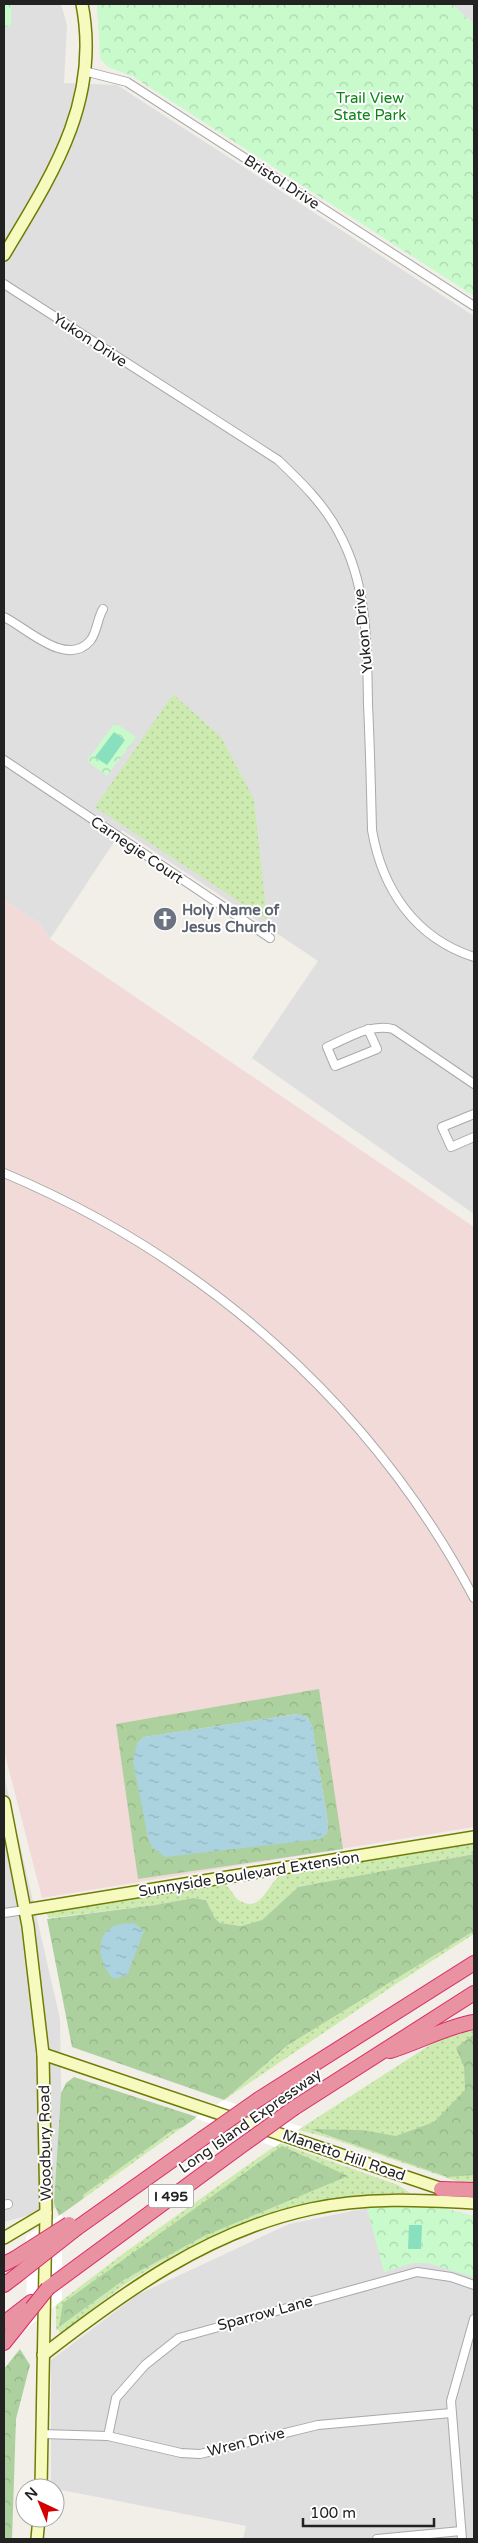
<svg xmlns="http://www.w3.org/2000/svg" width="478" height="2543" font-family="'Varela Round',sans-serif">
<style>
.residential{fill:#e0dfdf}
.commercial{fill:#f2dad9}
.grass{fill:url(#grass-dots)}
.forest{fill:url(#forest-crowns);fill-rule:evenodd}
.park{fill:url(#park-crowns)}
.pitch{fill:#88e0be}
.water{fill:url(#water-ripples)}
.pier{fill:#fff}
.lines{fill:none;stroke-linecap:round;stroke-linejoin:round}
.street-casing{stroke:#a9a9a9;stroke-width:10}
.secondary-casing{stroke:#707d05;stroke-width:14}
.highway-casing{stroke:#dc2a67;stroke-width:16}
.street{stroke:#fff;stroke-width:8}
.secondary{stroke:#f7fabf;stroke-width:11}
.highway{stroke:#e892a2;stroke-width:14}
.highway-bridge-casing{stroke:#dc2a67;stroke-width:16;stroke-linecap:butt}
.highway-bridge{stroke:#e892a2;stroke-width:14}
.labels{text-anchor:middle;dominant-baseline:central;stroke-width:4;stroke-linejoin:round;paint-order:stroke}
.shield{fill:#fff;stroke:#646464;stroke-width:1}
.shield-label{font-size:14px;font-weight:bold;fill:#222}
.park-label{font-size:15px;fill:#0c8416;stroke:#fff}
.street-label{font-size:15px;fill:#222;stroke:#fff}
.worship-label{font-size:15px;font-weight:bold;fill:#5b616d;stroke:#fff;text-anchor:start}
</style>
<defs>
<pattern id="grass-dots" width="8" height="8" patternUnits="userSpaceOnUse" patternTransform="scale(1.25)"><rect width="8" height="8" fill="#cdebb0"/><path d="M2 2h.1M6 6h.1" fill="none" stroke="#b0c997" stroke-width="1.8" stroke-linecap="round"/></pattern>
<pattern id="forest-crowns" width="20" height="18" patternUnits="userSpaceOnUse" patternTransform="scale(1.25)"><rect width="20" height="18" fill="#add19e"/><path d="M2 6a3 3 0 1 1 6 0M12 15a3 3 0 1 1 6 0" fill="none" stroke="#95b388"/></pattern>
<pattern id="park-crowns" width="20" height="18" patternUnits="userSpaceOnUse" patternTransform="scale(1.25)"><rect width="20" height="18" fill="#c8facc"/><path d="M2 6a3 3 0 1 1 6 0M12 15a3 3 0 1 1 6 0" fill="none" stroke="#acd6af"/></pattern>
<pattern id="water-ripples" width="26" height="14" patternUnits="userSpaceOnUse" patternTransform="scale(1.25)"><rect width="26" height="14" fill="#aad3df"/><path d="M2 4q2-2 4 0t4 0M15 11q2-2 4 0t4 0" fill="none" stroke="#92b5bf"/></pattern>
</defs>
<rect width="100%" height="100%" fill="#f2efe9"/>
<g class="residential">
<path d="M 13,4 L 61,4 L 67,25 L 64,83 L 117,85 L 474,316 L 474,1214 L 252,1058 L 318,961 L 122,830 L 50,939 L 39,923 L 4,900 L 4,30 L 11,23 L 10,10 Z"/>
<path d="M 452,4 L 474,4 L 474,24 Z"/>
<path d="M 4,1775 L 60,2019 L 63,2206 L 4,2222 Z"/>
<path d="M 399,2206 L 443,2208 L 474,2216 L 474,2539 L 243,2539 L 246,2526 L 51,2488 L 51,2360 L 137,2295 L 289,2224 L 367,2208 Z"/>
</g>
<path class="commercial" d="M 4,900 L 39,923 L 50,939 L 474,1227 L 474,1827 L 42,1898 L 4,1751 Z"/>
<g class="grass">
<path d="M 173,694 L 221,737 L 254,799 L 267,920 L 95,807 Z"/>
<path d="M 474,1844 L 474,1854 L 298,1887 L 262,1920 L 241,1926 L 220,1923 L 215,1918 L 206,1900 L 193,1898 L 155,1905 L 49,1918 L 47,1915 L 48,1912 L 223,1884 C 233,1888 232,1898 242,1902 C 264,1912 267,1880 284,1874 Z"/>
<path d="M 474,1931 L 474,1934 L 396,1984 L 224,2100 L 288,2045 Z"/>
<path d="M 474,2029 L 474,2185 L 459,2182 L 330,2138 L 298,2130 L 430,2045 L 451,2034 Z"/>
<path d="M 183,2127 L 84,2198 L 82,2195 L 173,2130 Z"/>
<path d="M 279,2143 L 398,2185 L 410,2193 C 307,2194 212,2227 127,2283 C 105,2298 84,2316 63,2332 L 60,2333 L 58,2329 L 56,2331 L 56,2305 L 124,2253 Z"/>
</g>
<g class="forest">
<path d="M 319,1689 L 343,1849 L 138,1879 L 116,1724 ZM 297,1714 L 307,1717 L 312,1726 L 328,1824 L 327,1834 L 137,1744 L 144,1737 Z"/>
<path d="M 474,1854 L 474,1931 L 288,2045 L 224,2100 L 72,2047 L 47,1919 L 155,1905 L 193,1898 L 206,1900 L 215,1918 L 220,1923 L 241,1926 L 262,1920 L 298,1887 Z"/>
<path d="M 474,2034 L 474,2175 L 448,2177 L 310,2129 L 362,2130 L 396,2136 L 434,2122 L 465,2090 L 464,2067 L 456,2048 Z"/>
<path d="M 74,2077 L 197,2117 L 183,2127 L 173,2130 L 83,2195 L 84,2198 L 59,2216 L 54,2203 L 61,2093 L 66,2083 Z"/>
<path d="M 282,2146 L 348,2176 L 204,2236 L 125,2279 L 59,2327 L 63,2303 Z"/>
<path d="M 20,2349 L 30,2365 L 16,2419 L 12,2539 L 4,2539 L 4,2369 Z"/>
</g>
<g class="park">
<path d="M 4,4 L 13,4 L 11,10 L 11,23 L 4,30 Z"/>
<path d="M 97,4 L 452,4 L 474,24 L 474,296 L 132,76 L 108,67 L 100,59 Z"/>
<path d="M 113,725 L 118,725 L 136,737 L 107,776 L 87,761 Z"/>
<path d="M 399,2206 L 443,2208 L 474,2216 L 474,2277 L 427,2263 L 413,2263 L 384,2272 L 367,2208 Z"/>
</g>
<g class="pitch">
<path d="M 114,732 L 125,740 L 107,765 L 95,757 Z"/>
<path d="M 409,2225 L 422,2225 L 421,2249 L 408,2249 Z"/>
</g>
<g class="water">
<path d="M 298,1714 L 307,1717 L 312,1725 L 328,1824 L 327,1834 L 320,1839 L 165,1857 L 153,1848 L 148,1838 L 133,1761 L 137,1744 L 144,1737 Z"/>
<path d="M 134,1923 L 144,1931 L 127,1975 L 114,1979 C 100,1966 92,1937 114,1926 C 119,1923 128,1924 134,1923 Z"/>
</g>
<g class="pier">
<path d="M 224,2100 L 302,2127 L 275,2147 L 195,2118 Z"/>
<path d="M 62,2214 L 62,2300 L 27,2328 L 26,2236 Z"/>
</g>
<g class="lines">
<g class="street-casing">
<g id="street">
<path d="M 84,71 L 127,82 L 474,306"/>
<path d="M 4,284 L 278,460 C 301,482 324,504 339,533 C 368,586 367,645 368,704 C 370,746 371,788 372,830 C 382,889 415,938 474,957"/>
<path d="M 4,617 C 27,628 66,668 90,641 C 97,633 97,619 103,609"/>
<path d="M 4,760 L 270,938"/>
<path d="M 368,1029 L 377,1049 L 335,1066 L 327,1047 C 348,1038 371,1023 393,1029 L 474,1084"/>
<path d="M 474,1114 L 442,1127 L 451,1147 L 474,1137"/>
<path d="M 4,1173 C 204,1257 372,1405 474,1598"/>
<path d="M 4,1913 L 25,1910"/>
<path d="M 4,2205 L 8,2204"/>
<path d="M 42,2434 L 108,2436 L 181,2453 L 200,2454 L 318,2425 L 451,2413"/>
<path d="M 108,2436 L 116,2398 L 145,2365 L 179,2338 L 417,2272 L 451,2277 L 474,2285"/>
<path d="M 377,2539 L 461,2531"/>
<path d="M 462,2539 L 451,2401 L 474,2319"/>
</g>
</g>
<g class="secondary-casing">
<g id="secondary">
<path d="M 4,255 C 52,175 101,101 82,4"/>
<path d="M 4,1802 L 28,1926 L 43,2054 L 46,2213 L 41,2488"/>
<path d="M 25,1910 L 474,1837"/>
<path d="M 43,2054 L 448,2191"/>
<path d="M 4,2238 L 46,2213"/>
<path d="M 43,2355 C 124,2292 208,2231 311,2209 C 365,2197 420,2200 474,2203"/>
<path d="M 37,2539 L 39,2518"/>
</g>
</g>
<g class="highway-casing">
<g id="highway">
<path d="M 390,2051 C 417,2043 448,2026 474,2022"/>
<path d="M 259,2099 L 474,1963"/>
<path d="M 294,2108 L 474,1993"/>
<path d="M 441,2189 L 474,2190"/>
<path d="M 77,2228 L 202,2139"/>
<path d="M 4,2264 L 14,2259"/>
<path d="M 4,2285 L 16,2276"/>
<path d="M 48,2288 L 237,2149"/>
<path d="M 4,2323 L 31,2302"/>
<path d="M 4,2343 L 32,2308"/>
</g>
</g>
<use href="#street" class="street"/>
<use href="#secondary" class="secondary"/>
<use href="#highway" class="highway"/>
<g class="highway-bridge-casing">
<g id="highway-bridge">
<path d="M 202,2139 L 259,2099"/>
<path d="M 237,2149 L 294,2108"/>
<path d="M 14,2259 L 69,2224"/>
<path d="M 16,2276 L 77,2228"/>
<path d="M 32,2308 L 48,2288"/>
</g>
</g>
<use href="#highway-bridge" class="highway-bridge"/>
</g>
<defs>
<g id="church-disc" transform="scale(1.25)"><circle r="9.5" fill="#6b7280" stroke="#fff"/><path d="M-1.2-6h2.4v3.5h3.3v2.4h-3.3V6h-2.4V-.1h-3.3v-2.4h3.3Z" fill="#fff"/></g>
</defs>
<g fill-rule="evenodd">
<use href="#church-disc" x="165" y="919"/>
</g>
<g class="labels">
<rect class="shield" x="148.5" y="2184.5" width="45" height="23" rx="4"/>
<g class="shield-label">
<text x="171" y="2196">I 495</text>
</g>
<g class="park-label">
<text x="370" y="98">Trail View<tspan x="370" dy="17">State Park</tspan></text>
</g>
<g class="street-label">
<text transform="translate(282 182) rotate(33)">Bristol Drive</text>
<text transform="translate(90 340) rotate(33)">Yukon Drive</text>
<text transform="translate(363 631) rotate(-96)">Yukon Drive</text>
<text transform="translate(137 850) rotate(34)">Carnegie Court</text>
<text transform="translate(249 1874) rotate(-9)">Sunnyside Boulevard Extension</text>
<text transform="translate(250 2121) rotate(-35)">Long Island Expressway</text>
<text transform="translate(45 2143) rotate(-91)">Woodbury Road</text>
<text transform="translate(344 2155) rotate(19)">Manetto Hill Road</text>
<text transform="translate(265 2313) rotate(-15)">Sparrow Lane</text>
<text transform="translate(246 2442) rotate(-14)">Wren Drive</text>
</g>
<g class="worship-label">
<text x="182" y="910">Holy Name of<tspan x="182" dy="17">Jesus Church</tspan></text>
</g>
</g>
<rect width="478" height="2543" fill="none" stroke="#222222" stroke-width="10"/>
<g transform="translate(40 2503) rotate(316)"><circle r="24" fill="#ffffff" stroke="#a7a7a7"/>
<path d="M0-4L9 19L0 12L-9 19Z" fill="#d40000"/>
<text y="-8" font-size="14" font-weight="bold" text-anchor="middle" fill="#222222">N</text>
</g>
<path d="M303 2518v8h131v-8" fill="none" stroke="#222222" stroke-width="2.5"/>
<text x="310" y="2518" font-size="15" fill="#222222" stroke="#ffffff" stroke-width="4" paint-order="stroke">100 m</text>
</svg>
